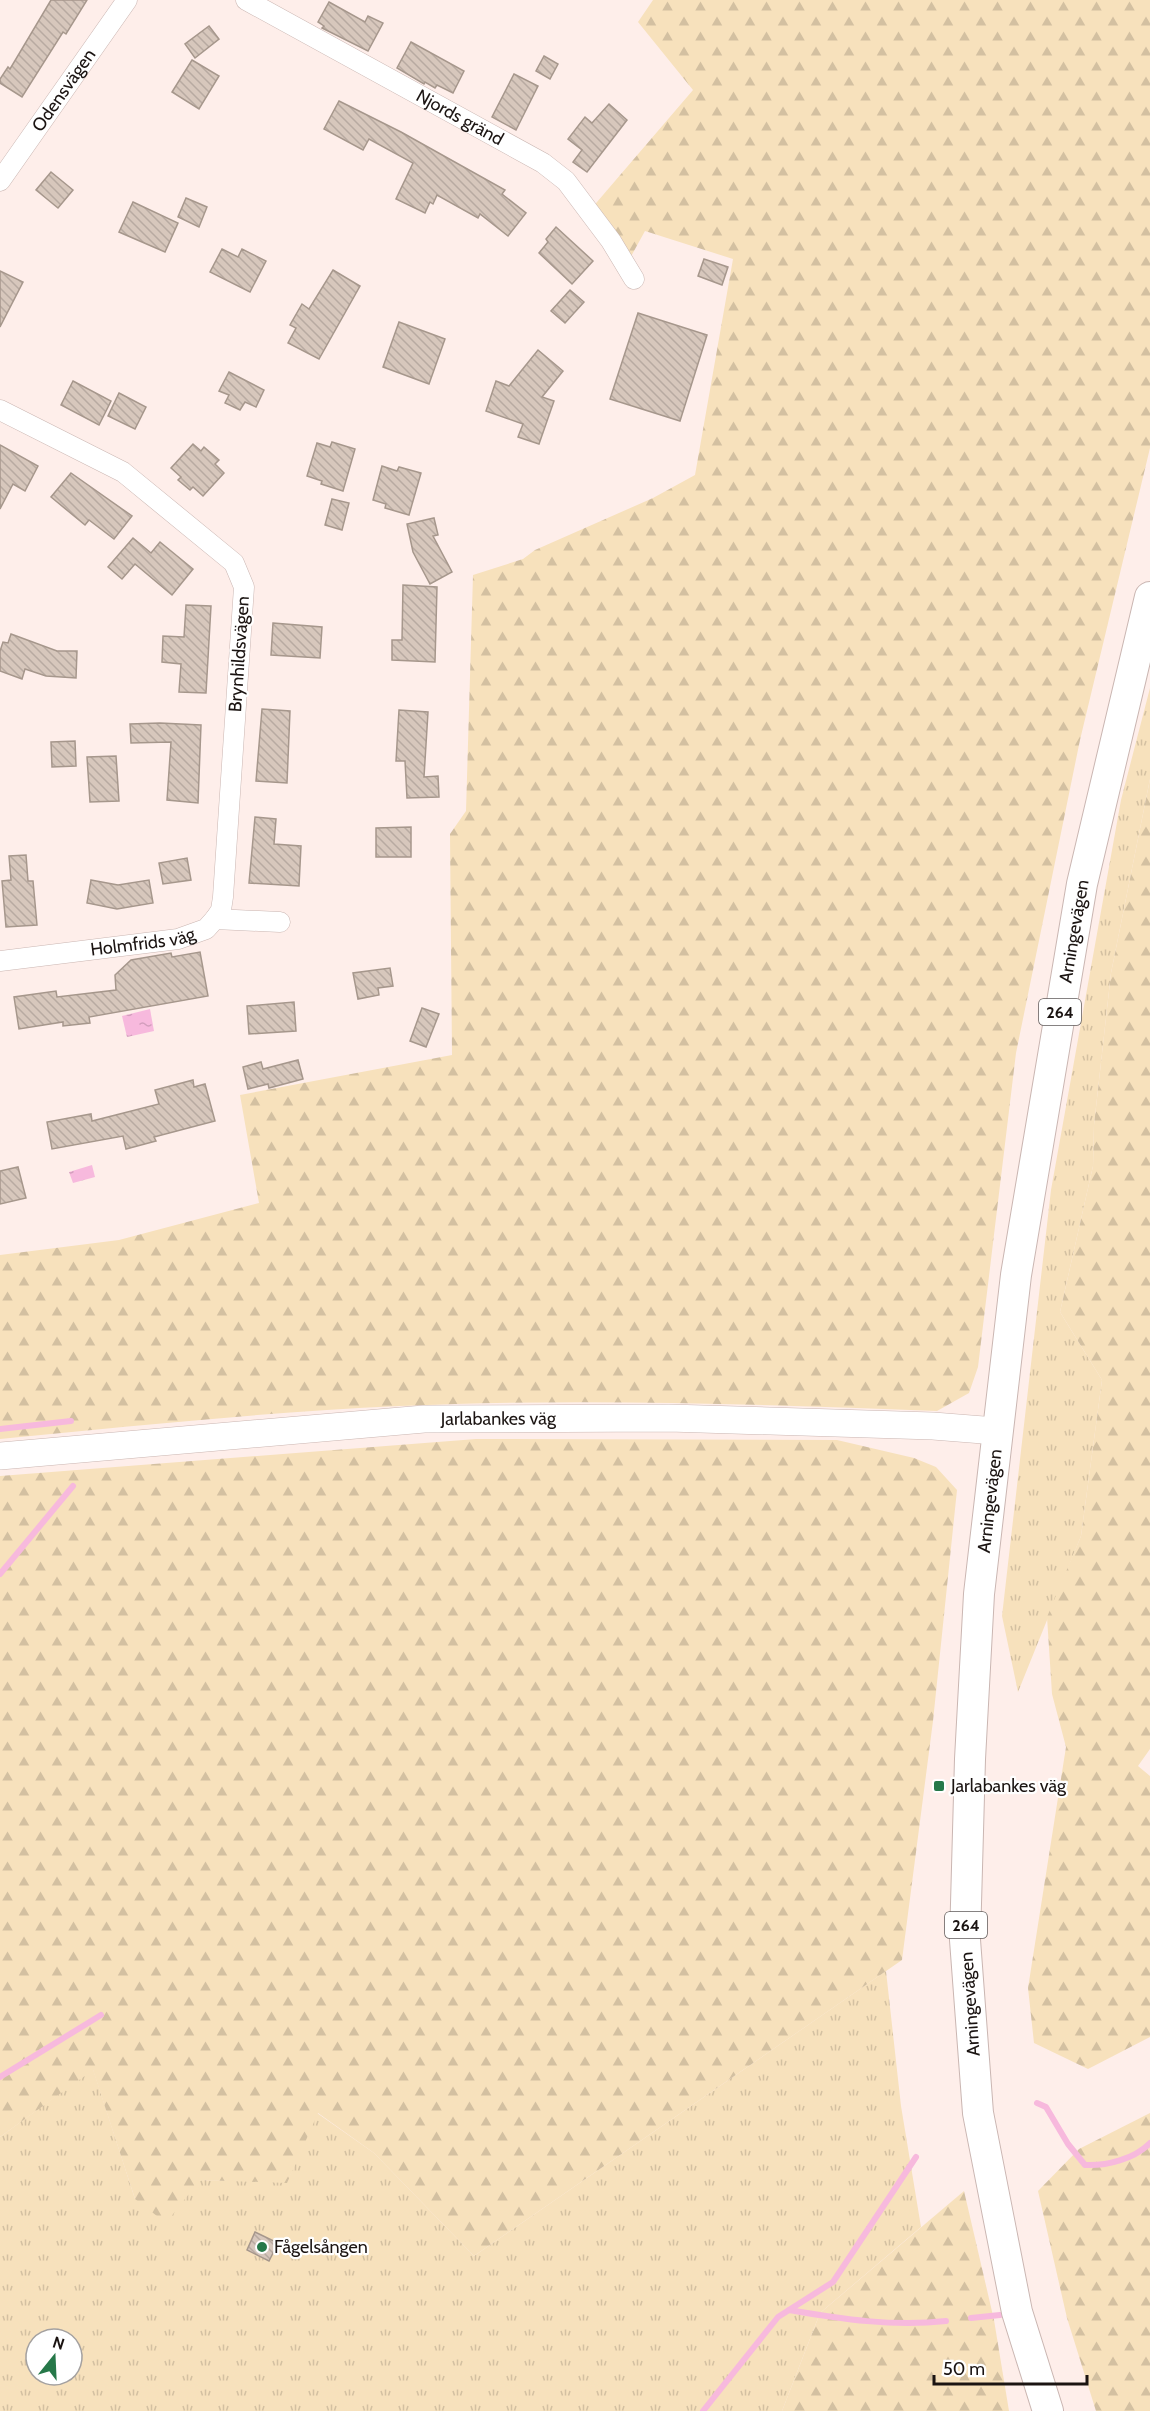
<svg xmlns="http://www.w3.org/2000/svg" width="1150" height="2411" font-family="Cabin,sans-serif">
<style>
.grass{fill:url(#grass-tufts);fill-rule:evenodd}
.forest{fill:url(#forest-firs)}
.water{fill:url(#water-ripples)}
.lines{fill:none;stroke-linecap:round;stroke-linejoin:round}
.stream{stroke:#f7b9dd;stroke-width:6}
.building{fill:url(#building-back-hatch);stroke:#a6978c;stroke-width:1.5}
.minor-casing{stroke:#cab6b2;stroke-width:21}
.secondary-casing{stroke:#cab6b2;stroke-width:28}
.primary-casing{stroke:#cab6b2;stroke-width:32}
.minor{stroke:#fff;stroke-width:20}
.secondary{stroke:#fff;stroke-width:27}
.primary{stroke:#fff;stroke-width:30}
.poi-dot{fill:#267849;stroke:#fff;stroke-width:2}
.labels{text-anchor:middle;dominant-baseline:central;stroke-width:4.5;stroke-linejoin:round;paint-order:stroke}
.shield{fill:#fff;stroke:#5f5a59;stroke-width:1.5}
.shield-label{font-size:16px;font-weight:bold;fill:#1b1412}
.street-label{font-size:18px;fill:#1b1412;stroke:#fff}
.poi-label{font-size:18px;fill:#1b1412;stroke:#fff;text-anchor:start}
</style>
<defs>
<pattern id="grass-tufts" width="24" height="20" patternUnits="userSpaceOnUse" patternTransform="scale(1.5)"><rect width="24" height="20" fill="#f7e1bc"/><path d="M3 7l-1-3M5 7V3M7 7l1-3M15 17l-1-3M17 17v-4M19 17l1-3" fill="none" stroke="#d3c0a1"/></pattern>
<pattern id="forest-firs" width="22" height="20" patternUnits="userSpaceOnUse" patternTransform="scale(1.5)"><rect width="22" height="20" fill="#f7e1bc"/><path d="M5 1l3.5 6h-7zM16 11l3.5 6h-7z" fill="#d3c0a1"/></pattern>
<pattern id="water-ripples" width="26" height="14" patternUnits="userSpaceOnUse" patternTransform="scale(1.5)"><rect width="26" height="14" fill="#f7b9dd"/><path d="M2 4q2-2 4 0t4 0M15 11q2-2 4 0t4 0" fill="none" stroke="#d39ebd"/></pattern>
<pattern id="building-back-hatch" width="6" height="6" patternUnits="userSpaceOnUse" patternTransform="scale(1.5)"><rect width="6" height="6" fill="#d7c7bc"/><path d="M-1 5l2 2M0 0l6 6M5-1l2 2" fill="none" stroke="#b8aaa1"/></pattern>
</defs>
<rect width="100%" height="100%" fill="#feeeea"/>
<g class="grass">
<path d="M 1150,688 L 1150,779 L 1111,973 L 1094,1125 L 1093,1166 L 1060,1312 L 1102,1380 L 1081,1536 L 1018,1692 L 1002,1616 L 1051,1190 L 1121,800 Z"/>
<path d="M 886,1971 L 901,2106 L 921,2227 L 820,2313 L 782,2411 L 0,2411 L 0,2137 L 93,2069 L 135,2199 L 200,2180 L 287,2182 L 317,2113 L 374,2153 L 474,2256 ZM 36,2339 L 72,2339 L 72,2375 L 36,2375 Z"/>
</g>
<g class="forest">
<path d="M 653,0 L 1150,0 L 1150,448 L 1080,740 L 1016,1053 L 978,1367 L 969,1393 L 937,1411 C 758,1404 579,1398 400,1406 C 266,1412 133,1426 0,1439 L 0,1255 L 119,1240 L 259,1203 L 240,1095 L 452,1055 L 450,834 L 466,811 L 473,575 L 523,559 L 535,550 L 653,498 L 695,475 L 733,259 L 645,231 L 629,260 L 591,209 L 693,90 L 638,22 Z"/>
<path d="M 1150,779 L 1150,1749 L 1138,1766 L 1150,1776 L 1150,2037 L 1088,2069 L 1034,2043 L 1028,1988 L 1066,1747 L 1052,1694 L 1047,1617 L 1081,1536 L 1102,1380 L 1060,1312 L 1093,1166 L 1094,1125 L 1111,973 Z"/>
<path d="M 476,1439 L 837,1440 L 914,1458 L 936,1467 L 957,1490 L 933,1721 L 902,1960 L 474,2256 L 374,2153 L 318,2113 L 287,2183 L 200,2180 L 166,2223 L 135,2199 L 93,2070 L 0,2137 L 0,1476 Z"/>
<path d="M 1150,2113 L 1150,2411 L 1096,2411 L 1067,2318 L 1038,2191 L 1079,2149 Z"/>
<path d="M 964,2191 L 994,2320 L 1009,2411 L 782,2411 L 820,2313 Z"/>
</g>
<g class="water">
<path d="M 150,1009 L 154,1031 L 127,1037 L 122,1016 Z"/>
<path d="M 92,1165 L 95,1177 L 73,1183 L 69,1172 Z"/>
</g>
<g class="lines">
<g class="stream">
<path d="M 0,1429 L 71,1421"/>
<path d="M 0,1574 L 73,1486"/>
<path d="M 0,2077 L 101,2015"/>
<path d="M 1037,2103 L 1046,2107 L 1068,2144 L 1085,2165 C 1107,2166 1134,2159 1150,2143"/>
<path d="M 789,2310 C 841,2319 893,2327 946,2321"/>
<path d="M 971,2318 L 1000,2315"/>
<path d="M 703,2411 L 778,2317 L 833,2282 L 916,2157"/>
</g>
</g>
<g class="building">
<path d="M 51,0 L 87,0 L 66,34 L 63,32 L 22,97 L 0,83 L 0,79 L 8,67 L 10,69 Z"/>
<path d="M 329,2 L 365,22 L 368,16 L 383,23 L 368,51 L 322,28 L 324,26 L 318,22 Z"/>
<path d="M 209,26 L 219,39 L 195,58 L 185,44 Z"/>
<path d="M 411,42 L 464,71 L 453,93 L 437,85 L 435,88 L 425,82 L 424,84 L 397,68 Z"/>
<path d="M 544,56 L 558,64 L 550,79 L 536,71 Z"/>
<path d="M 192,60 L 219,76 L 199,109 L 172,92 Z"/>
<path d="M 514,74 L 538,86 L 516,130 L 492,117 Z"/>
<path d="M 339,101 L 401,132 L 505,190 L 502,194 L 526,213 L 508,236 L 480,214 L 478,218 L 437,195 L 433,204 L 430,202 L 425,213 L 396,199 L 413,163 L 369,139 L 363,150 L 324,129 Z"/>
<path d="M 609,104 L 627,120 L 587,172 L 573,162 L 582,150 L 568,139 L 585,117 L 592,123 Z"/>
<path d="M 51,172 L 73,190 L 58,208 L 36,190 Z"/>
<path d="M 186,198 L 207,207 L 199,227 L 178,217 Z"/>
<path d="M 133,202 L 178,223 L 165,252 L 119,232 Z"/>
<path d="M 556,227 L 593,261 L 572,284 L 539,253 L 548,242 L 546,239 Z"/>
<path d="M 222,249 L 238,257 L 242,249 L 266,261 L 250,292 L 210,272 Z"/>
<path d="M 704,259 L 728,267 L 722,285 L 698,276 Z"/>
<path d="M 333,270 L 360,286 L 319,359 L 288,343 L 296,328 L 290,325 L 302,304 L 309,309 Z"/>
<path d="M 0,271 L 23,282 L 0,327 Z"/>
<path d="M 570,290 L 584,302 L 565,323 L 551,311 Z"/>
<path d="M 638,313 L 707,335 L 680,421 L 610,399 Z"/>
<path d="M 399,322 L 445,339 L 429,384 L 383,367 Z"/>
<path d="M 538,350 L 563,371 L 542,397 L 554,401 L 539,444 L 518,437 L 523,424 L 486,411 L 496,381 L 509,386 Z"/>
<path d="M 229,372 L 264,390 L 256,407 L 245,402 L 240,410 L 225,403 L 229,395 L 219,391 Z"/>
<path d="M 73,381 L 111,401 L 99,425 L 61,405 Z"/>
<path d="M 119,393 L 146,407 L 135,429 L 108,416 Z"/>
<path d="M 332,442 L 355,449 L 343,491 L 321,484 L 322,481 L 307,476 L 317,443 L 330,447 Z"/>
<path d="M 193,444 L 201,451 L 204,447 L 219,460 L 215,464 L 224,473 L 203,496 L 193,487 L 190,490 L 178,480 L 181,477 L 171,468 Z"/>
<path d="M 0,445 L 38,466 L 25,491 L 13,484 L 0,509 Z"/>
<path d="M 382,466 L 397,471 L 399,467 L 421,473 L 409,515 L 385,508 L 386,504 L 373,500 Z"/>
<path d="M 71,473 L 132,516 L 114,539 L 89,520 L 85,525 L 51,497 Z"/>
<path d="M 332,499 L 349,503 L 342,530 L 325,525 Z"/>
<path d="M 434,518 L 438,535 L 433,536 L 452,572 L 430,584 L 413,552 L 407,524 Z"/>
<path d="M 133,538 L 151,553 L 160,542 L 193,569 L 172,595 L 135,564 L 122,579 L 108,567 Z"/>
<path d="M 403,585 L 437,587 L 435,662 L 392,660 L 392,640 L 402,640 Z"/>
<path d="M 186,605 L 211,606 L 206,693 L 179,692 L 181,664 L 162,662 L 163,636 L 184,637 Z"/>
<path d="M 273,623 L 322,627 L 320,658 L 271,655 Z"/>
<path d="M 11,634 L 57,651 L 77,651 L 76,678 L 46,676 L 25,669 L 22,679 L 0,671 L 0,651 L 3,642 L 8,643 Z"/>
<path d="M 262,709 L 290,711 L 287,783 L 256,781 Z"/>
<path d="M 399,710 L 428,712 L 424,777 L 438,776 L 439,797 L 407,798 L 405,761 L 396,761 Z"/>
<path d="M 160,723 L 201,725 L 198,803 L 167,800 L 171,742 L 131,743 L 130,724 Z"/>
<path d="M 75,741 L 76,766 L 52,767 L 51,742 Z"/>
<path d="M 116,756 L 119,801 L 90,802 L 87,757 Z"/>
<path d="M 255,817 L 276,819 L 274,844 L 301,846 L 299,886 L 249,883 Z"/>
<path d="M 411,827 L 411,857 L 376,857 L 376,828 Z"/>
<path d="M 26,855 L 28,881 L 33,881 L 37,925 L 6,927 L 2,881 L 11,880 L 9,856 Z"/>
<path d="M 187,858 L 191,880 L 163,884 L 159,863 Z"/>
<path d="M 91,880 L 118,885 L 149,880 L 153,903 L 117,909 L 87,903 Z"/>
<path d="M 200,952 L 208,996 L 89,1017 L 90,1023 L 63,1026 L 63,1022 L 19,1029 L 14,997 L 56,991 L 57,997 L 116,990 L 115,975 L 131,960 L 171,953 L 172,957 Z"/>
<path d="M 390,968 L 393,986 L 378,988 L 379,995 L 358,999 L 353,973 Z"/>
<path d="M 294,1002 L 296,1031 L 249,1034 L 247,1006 Z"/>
<path d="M 422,1008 L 439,1014 L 426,1047 L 410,1041 Z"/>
<path d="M 298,1060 L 303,1079 L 269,1088 L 268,1084 L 248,1089 L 243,1067 L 261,1062 L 263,1069 Z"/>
<path d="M 193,1080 L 194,1087 L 205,1084 L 215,1121 L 154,1137 L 156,1141 L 126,1149 L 123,1136 L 52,1149 L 47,1122 L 91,1114 L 92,1121 L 159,1104 L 155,1090 Z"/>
<path d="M 18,1167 L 26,1198 L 0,1204 L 0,1171 Z"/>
<path d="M 255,2232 L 278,2243 L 269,2261 L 247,2250 Z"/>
</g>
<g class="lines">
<g class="minor-casing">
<g id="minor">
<path id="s1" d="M 246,0 L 543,163 L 566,181 L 611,241 L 634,279"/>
<path id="s2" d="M 0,181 L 127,0"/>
<path d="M 0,410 L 123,472 L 234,563 L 244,587 L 223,897 L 221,910 L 215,919"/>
<path id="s3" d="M 0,961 L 178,939 L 206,929 L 215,919 L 280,922"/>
</g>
</g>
<g class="secondary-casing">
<g id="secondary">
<path id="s4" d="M 0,1456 L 424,1419 L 669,1418 L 933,1426 L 996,1431"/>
</g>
</g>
<g class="primary-casing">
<g id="primary">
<path id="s5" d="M 1048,2411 L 1017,2312 L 978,2113 L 965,1940 L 970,1759 L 979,1594 L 1016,1275 L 1082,884 L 1150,597"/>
</g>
</g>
<use href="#minor" class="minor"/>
<use href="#secondary" class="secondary"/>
<use href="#primary" class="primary"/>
</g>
<g class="poi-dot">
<rect x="933" y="1780" width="12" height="12" rx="3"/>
<circle cx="262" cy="2247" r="6"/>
</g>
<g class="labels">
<g class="shield">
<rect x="1039" y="999" width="42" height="26" rx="4.5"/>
<rect x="945" y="1912" width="42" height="26" rx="4.5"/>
</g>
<g class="shield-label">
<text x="1060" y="1012">264</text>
<text x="966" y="1925">264</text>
</g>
<g class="street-label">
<text stroke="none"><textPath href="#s2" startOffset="111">Odensvägen</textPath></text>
<text stroke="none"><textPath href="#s1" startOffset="244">Njords gränd</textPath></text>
<text transform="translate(239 654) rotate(-86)">Brynhildsvägen</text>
<text stroke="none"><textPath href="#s5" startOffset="1496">Arningevägen</textPath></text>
<text stroke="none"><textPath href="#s3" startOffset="144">Holmfrids väg</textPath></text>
<text stroke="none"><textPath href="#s4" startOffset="500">Jarlabankes väg</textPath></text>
<text stroke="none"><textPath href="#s5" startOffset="920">Arningevägen</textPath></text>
<text transform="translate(970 2004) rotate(-94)">Arningevägen</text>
</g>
<g class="poi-label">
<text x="951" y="1786">Jarlabankes väg</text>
<text x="274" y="2247">Fågelsången</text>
</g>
</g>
<g transform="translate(54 2357) rotate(18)"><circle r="28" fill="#ffffff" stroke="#a4a1a0" stroke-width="1.5"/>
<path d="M0-4.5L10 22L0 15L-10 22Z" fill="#267849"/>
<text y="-9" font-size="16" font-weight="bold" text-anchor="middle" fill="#1b1412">N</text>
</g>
<path d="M934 2375v9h153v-9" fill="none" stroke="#1b1412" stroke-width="3"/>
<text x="943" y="2375" font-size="18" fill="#1b1412" stroke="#ffffff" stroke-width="4.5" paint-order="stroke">50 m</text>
</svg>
